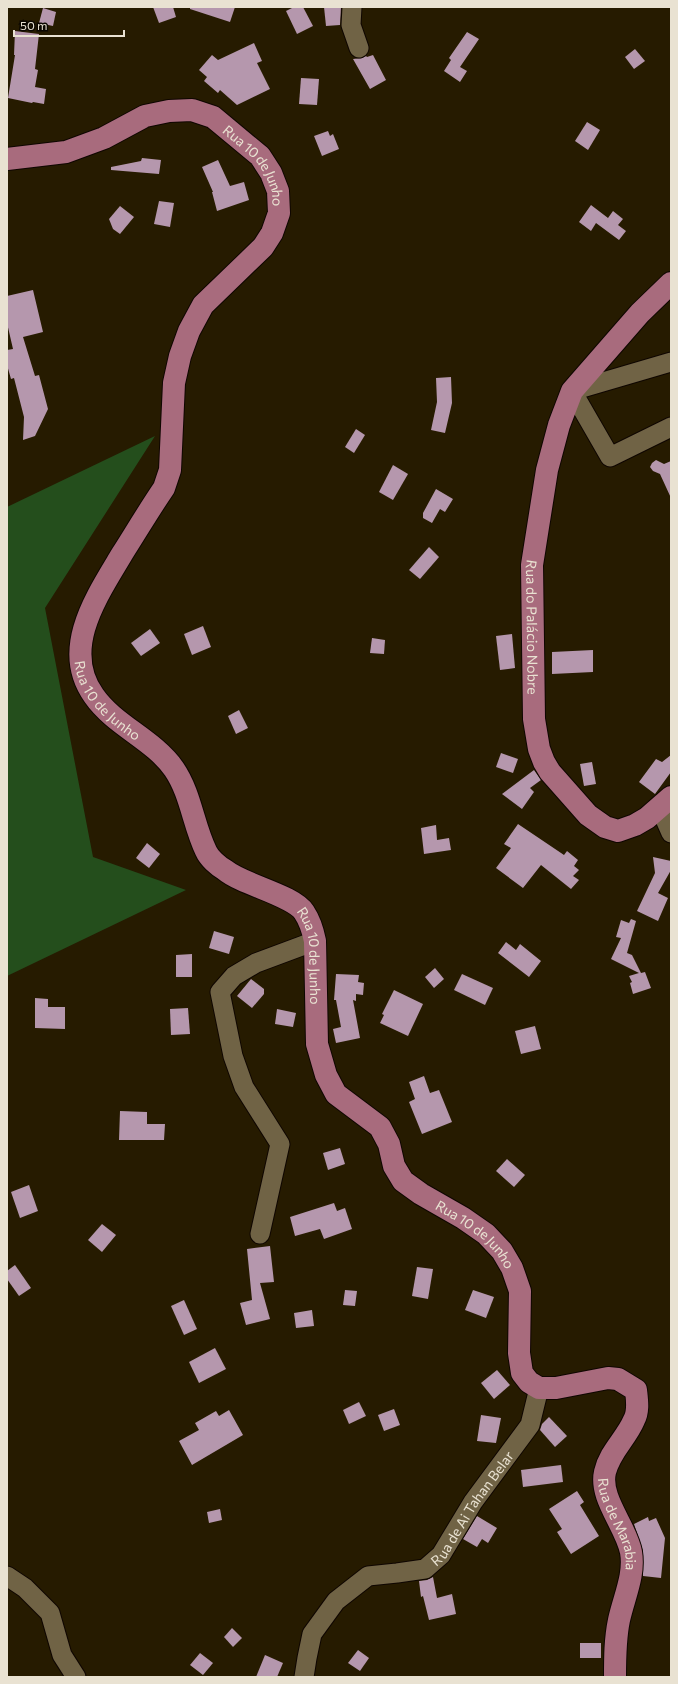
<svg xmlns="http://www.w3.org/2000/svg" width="678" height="1684" font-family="Commissioner,sans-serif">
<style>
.green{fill:#244e1c}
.building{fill:#b597ad}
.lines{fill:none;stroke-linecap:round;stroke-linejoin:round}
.minor-casing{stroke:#0f0600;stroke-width:21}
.major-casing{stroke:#0f0600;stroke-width:24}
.minor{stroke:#706345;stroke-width:19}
.major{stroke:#a86b7d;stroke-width:22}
.labels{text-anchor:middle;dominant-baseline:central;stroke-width:4;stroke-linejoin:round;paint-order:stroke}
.street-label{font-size:14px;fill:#e9e2d2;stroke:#0b0701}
</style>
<rect width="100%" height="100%" fill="#261b00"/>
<path class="green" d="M 155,436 L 45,608 L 93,857 L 186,890 L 7,976 L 7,507 Z"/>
<g class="building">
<path d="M 153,7 L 173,7 L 176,17 L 159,23 Z"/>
<path d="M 190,7 L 235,7 L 230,22 L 190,9 Z"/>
<path d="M 294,7 L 303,7 L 313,26 L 297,34 L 286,11 Z"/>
<path d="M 324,7 L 341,7 L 340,25 L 326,26 Z"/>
<path d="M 43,8 L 56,12 L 53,26 L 39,23 Z"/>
<path d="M 15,31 L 39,34 L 35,69 L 38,70 L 35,87 L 46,89 L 44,104 L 33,102 L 32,103 L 8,98 L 15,55 L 14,55 Z"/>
<path d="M 467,32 L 479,39 L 460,67 L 467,71 L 460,82 L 444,71 L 451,60 L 449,58 Z"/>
<path d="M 254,43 L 262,61 L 257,63 L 270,89 L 237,105 L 220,90 L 218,93 L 204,81 L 207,77 L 199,70 L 212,55 L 218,60 Z"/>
<path d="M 635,49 L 645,61 L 634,69 L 625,57 Z"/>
<path d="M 373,55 L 386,80 L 370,89 L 353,59 L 362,58 L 366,56 L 367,57 Z"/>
<path d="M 301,78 L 319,79 L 317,105 L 299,104 Z"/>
<path d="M 587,122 L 600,130 L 588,150 L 575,141 Z"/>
<path d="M 328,131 L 330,136 L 333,134 L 339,149 L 322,156 L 314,136 Z"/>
<path d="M 142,158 L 161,160 L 159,174 L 111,170 L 111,167 L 141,161 Z"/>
<path d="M 218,160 L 230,186 L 244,182 L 249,200 L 217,211 L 212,192 L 213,192 L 202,167 Z"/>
<path d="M 159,201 L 174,203 L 170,227 L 154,224 Z"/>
<path d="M 591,205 L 608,218 L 613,211 L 623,219 L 618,225 L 626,231 L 619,240 L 596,223 L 591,231 L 579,222 Z"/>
<path d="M 120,206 L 134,217 L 120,234 L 113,229 L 109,219 Z"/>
<path d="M 33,290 L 43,332 L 23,337 L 35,376 L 39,375 L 48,409 L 35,436 L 23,440 L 24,417 L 14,378 L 11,379 L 7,365 L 7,350 L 13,349 L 7,323 L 7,296 Z"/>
<path d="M 451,377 L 452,403 L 445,433 L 431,430 L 437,402 L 436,378 Z"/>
<path d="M 356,429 L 365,435 L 354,453 L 345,447 Z"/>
<path d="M 656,460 L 664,464 L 671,461 L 671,498 L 660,474 L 653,471 L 650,467 L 652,463 Z"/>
<path d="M 393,465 L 408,474 L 393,500 L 379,492 Z"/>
<path d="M 436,489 L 453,499 L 445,512 L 440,509 L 432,523 L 423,518 L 423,513 Z"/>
<path d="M 429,547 L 439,557 L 420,579 L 409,570 Z"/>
<path d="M 203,626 L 211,647 L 192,655 L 184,634 Z"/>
<path d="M 150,629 L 160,643 L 141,656 L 131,643 Z"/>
<path d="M 512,634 L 515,668 L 500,670 L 496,636 Z"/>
<path d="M 372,638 L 385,640 L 384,654 L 370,653 Z"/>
<path d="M 593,650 L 593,672 L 552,674 L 552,652 Z"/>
<path d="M 239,710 L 248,728 L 236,734 L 228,716 Z"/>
<path d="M 501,753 L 518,759 L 513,773 L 496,767 Z"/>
<path d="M 671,755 L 671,772 L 655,794 L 639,782 L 656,759 L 662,762 Z"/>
<path d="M 592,762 L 596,784 L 584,786 L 580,764 Z"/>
<path d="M 534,770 L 541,780 L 530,788 L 534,792 L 522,809 L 502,794 Z"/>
<path d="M 518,824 L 564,855 L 567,851 L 578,860 L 574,866 L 579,870 L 573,876 L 579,880 L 571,889 L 541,865 L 523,888 L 496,868 L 511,848 L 504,844 Z"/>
<path d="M 436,825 L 437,840 L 449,838 L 451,850 L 424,854 L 421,828 Z"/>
<path d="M 147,843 L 160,854 L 149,868 L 136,858 Z"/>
<path d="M 653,857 L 671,861 L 671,870 L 658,893 L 668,898 L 658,921 L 637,911 L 655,873 Z"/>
<path d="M 631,919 L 636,921 L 627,953 L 632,955 L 641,973 L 645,972 L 651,988 L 633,994 L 630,983 L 632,982 L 629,976 L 639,973 L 611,959 L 621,938 L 616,937 L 621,920 L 629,923 Z"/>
<path d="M 214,931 L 234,937 L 229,954 L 209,948 Z"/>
<path d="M 506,942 L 516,950 L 520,944 L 541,961 L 529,977 L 498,953 Z"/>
<path d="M 192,954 L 192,977 L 176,977 L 176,955 Z"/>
<path d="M 435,968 L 444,979 L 434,988 L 425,977 Z"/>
<path d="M 336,974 L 359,975 L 358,982 L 364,983 L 363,995 L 356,994 L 356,1001 L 353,1000 L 360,1038 L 336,1043 L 333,1029 L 341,1027 L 336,1000 L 334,1000 Z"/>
<path d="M 462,974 L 493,988 L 485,1005 L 454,990 Z"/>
<path d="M 251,979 L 264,989 L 264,994 L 252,1008 L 237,996 Z"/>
<path d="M 394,990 L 423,1004 L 408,1036 L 380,1023 L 384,1015 L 382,1014 Z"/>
<path d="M 35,998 L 48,999 L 48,1007 L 65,1007 L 65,1029 L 35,1028 Z"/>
<path d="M 188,1008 L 190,1034 L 171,1035 L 170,1009 Z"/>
<path d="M 277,1009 L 296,1013 L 293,1027 L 275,1024 Z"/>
<path d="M 535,1026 L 541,1049 L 521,1054 L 515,1031 Z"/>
<path d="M 424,1076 L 430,1093 L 439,1090 L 452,1122 L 422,1134 L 409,1102 L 415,1099 L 409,1082 Z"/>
<path d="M 120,1111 L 147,1112 L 147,1124 L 165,1124 L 164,1140 L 119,1140 Z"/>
<path d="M 340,1148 L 345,1164 L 328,1170 L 323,1153 Z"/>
<path d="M 507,1159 L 525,1175 L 514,1187 L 496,1171 Z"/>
<path d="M 29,1185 L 38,1211 L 20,1218 L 11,1192 Z"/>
<path d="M 334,1203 L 337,1211 L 345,1208 L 352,1229 L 324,1239 L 320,1229 L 295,1236 L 290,1217 Z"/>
<path d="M 102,1224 L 116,1235 L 102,1252 L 88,1240 Z"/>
<path d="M 270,1246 L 274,1282 L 260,1283 L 270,1319 L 246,1325 L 240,1303 L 252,1300 L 247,1249 Z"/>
<path d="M 15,1265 L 31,1288 L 19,1296 L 7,1279 L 7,1271 Z"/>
<path d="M 417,1267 L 433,1269 L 428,1299 L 412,1296 Z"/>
<path d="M 345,1290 L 357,1291 L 355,1306 L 343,1305 Z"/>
<path d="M 473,1290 L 494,1297 L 486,1318 L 465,1310 Z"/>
<path d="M 184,1300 L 197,1329 L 184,1335 L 171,1306 Z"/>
<path d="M 312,1310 L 314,1326 L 296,1328 L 294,1313 Z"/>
<path d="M 215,1348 L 226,1369 L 199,1383 L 189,1362 Z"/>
<path d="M 497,1370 L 510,1385 L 494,1399 L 481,1383 Z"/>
<path d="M 359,1402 L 366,1416 L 349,1424 L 343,1410 Z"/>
<path d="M 394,1409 L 400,1425 L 384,1431 L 378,1415 Z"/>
<path d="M 229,1410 L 243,1435 L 192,1465 L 179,1441 L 199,1430 L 195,1423 L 216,1411 L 219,1416 Z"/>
<path d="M 481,1415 L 501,1418 L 496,1443 L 477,1441 Z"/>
<path d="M 549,1417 L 567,1436 L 555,1447 L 540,1430 L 542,1424 Z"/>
<path d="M 561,1465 L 563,1482 L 523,1487 L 521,1470 Z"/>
<path d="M 577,1491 L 584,1502 L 580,1505 L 599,1536 L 571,1554 L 557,1532 L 562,1529 L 549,1509 Z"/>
<path d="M 220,1509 L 222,1520 L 209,1523 L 207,1512 Z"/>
<path d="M 477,1516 L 497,1528 L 488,1543 L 482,1539 L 477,1547 L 463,1539 Z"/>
<path d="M 648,1517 L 649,1521 L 656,1518 L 665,1538 L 661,1578 L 643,1576 L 643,1551 L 634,1524 Z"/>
<path d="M 433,1577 L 437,1598 L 452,1594 L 456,1614 L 429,1620 L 423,1596 L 421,1597 L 419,1581 L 427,1580 Z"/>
<path d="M 232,1628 L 242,1638 L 233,1647 L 224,1637 Z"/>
<rect x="580" y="1643" width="21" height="15"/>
<path d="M 358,1650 L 369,1658 L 360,1671 L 348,1663 Z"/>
<path d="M 200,1653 L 213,1663 L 203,1675 L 190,1665 Z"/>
<path d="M 265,1655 L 283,1663 L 277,1677 L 256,1677 Z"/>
</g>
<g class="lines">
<g class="minor-casing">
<g id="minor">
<path d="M 352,7 L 351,25 L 359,48"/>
<path d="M 671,362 L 572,391 L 610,457 L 671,427"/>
<path d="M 660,808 L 671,833"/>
<path d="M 260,1234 L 280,1144 L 244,1087 L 233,1056 L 220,992 L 234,976 L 256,963 L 315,941"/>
<path d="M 7,1576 L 25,1588 L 50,1613 L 62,1655 L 76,1677"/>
<path id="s1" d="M 304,1677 L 307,1658 L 312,1634 L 336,1601 L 368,1576 L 397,1573 L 425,1569 L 441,1555 L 473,1502 L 530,1425 L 539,1388"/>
</g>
</g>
<g class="major-casing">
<g id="major">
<path id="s2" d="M 7,159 L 66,152 L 104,138 L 145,116 L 169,111 L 192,110 L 213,117 L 260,156 L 271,173 L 278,191 L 279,213 L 272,233 L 263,247 L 203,305 L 189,331 L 180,356 L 174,383 L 170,470 L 164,488 C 149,510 136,532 122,554 C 97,596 60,649 94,696 C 115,726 153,739 174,769 C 191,794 193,824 206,851 C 209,858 218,866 225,870 C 243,885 293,895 304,912 C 310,921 313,931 315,941 L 317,1044 L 326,1075 L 336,1094 L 380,1127 L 389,1144 L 394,1166 L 403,1181 L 421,1194 L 463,1218 L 486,1234 L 502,1251 L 512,1268 L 520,1291 L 519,1353 L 522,1373 L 529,1382 L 539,1388 L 556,1388 L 608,1378 L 618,1379 L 636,1390 C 637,1400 639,1411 634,1420 C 626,1439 610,1451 605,1472 C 599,1498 626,1526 631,1552 C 635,1575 624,1597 619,1620 C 615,1639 615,1658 615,1677"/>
<path id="s3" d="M 671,283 L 640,313 L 572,391 L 559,425 L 547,470 L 532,565 L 534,719 L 539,749 L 544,762 L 550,772 L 588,815 L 605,827 L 618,831 L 635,825 L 647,818 L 671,797"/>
</g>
</g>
<use href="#minor" class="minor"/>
<use href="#major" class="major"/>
</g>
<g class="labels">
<g class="street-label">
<text stroke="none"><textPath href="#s2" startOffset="282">Rua 10 de Junho</textPath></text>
<text stroke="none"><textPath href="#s3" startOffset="388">Rua do Palácio Nobre</textPath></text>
<text stroke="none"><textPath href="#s2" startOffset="894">Rua 10 de Junho</textPath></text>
<text stroke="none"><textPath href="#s2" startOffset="1242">Rua 10 de Junho</textPath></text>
<text stroke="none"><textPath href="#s2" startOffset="1590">Rua 10 de Junho</textPath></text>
<text stroke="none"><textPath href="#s1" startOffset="260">Rua de Ai Tahan Belar</textPath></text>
<text stroke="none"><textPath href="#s2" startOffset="2017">Rua de Marabia</textPath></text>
</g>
</g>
<rect width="678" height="1684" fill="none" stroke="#e9e2d2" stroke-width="16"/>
<path d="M14 30v6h110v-6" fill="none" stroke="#e9e2d2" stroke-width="2"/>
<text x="20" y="30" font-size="12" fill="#e9e2d2" stroke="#0b0701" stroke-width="3" paint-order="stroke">50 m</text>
</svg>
